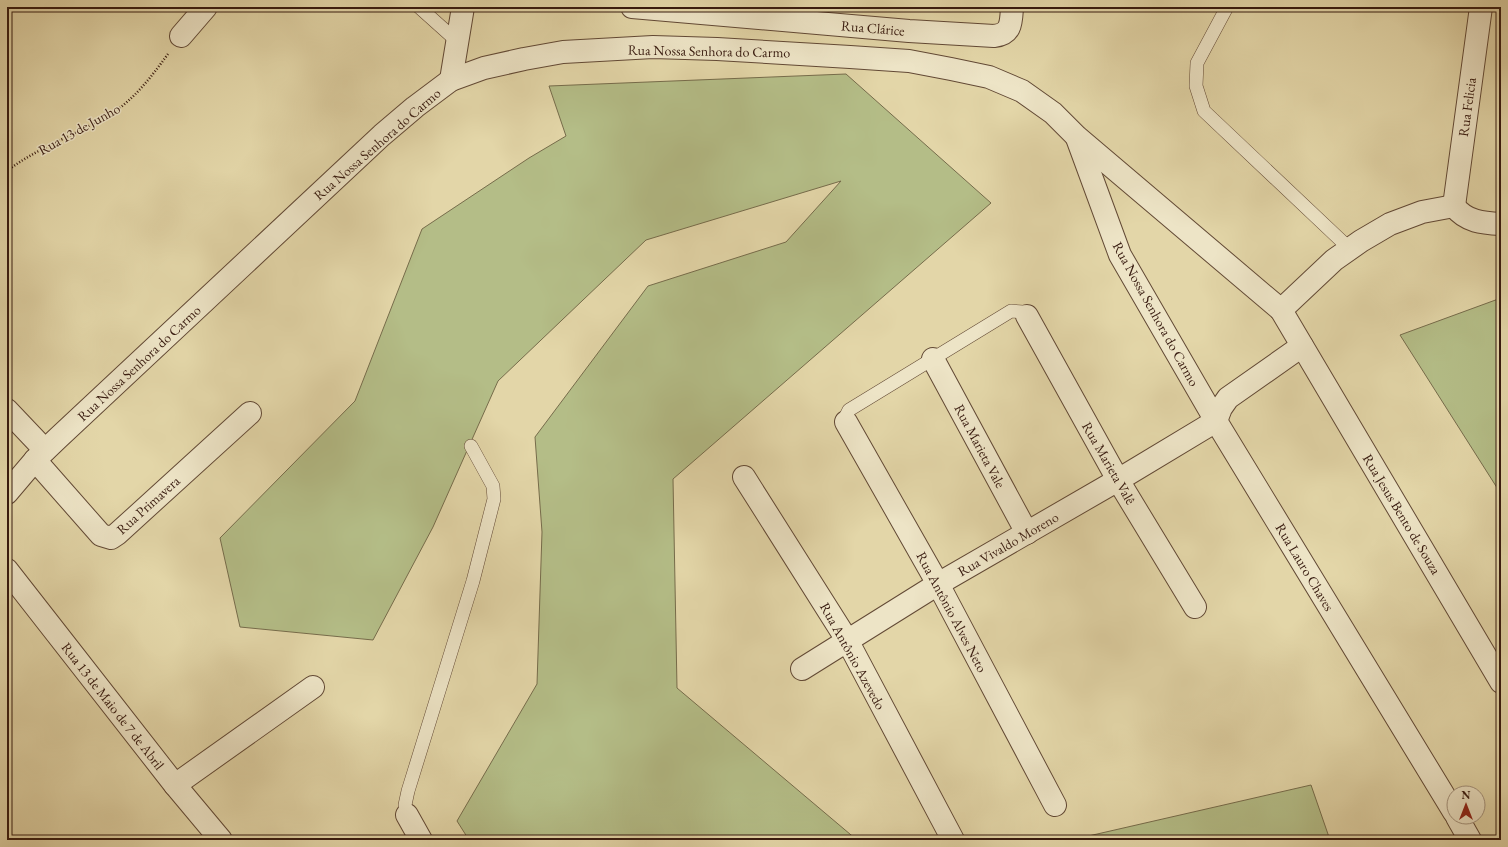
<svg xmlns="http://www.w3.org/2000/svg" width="1508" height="847" font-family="'EB Garamond',serif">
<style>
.green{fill:#b4bd87;stroke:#766c4b}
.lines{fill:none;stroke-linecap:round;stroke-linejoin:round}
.service-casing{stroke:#624935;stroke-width:14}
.minor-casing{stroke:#624935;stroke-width:24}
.path{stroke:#371a0f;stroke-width:2.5;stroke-dasharray:1 2;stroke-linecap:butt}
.service{stroke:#ede4c6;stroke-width:13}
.minor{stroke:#ede4c6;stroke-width:22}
.labels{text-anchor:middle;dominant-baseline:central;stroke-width:3;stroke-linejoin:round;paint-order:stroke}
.street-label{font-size:14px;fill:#371a0f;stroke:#ede4c6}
</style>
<rect width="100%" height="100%" fill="#e3d6a8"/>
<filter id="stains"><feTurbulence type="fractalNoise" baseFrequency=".005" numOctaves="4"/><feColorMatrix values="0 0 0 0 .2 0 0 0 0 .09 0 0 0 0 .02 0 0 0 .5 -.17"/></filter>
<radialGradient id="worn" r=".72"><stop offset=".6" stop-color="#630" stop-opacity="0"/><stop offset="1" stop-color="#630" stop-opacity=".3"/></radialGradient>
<g class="green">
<path d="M 846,74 L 991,203 L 673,479 L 677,688 L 857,840 L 469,840 L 457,821 L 537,684 L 542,532 L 535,437 L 648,286 L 786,242 L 841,181 L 646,240 L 498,381 L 433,527 L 373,640 L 240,627 L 220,538 L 355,401 L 422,229 L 529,158 L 566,136 L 549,86 Z"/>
<path d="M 1501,298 L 1501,494 L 1400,335 Z"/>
<path d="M 1311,785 L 1330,840 L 1071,840 Z"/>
</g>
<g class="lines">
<g class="service-casing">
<g id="service">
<path d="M 419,7 L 458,42"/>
<path d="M 1227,7 L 1197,63 L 1196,86 L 1204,111 L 1350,249"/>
<path d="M 846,422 L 846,416 L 849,410 L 1011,311 L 1023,312 L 1027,316"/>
<path d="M 407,815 L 405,805 L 408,791 L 473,581 L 494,499 L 493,486 L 471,446"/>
</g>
</g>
<g class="minor-casing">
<g id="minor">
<path d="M 632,7 L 909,31 L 994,36 C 1012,34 1011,22 1012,7"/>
<path d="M 181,36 L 206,7"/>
<path d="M 451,80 L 463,7"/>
<path d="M 1077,138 L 1120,255 L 1216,421 L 1454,812"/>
<path d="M 1454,206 L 1481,7"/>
<path d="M 1454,206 C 1466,222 1483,223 1501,224"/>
<path d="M 1281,310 L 1334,260 L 1361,241 L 1390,224 L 1422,212 L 1454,206"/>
<path d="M 1027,316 L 1118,480 L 1195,607"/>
<path d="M 933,359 L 1027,533"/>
<path d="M 7,410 L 45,450"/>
<path d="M 1216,421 L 1221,408 L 1228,398 L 1302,346"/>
<path d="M 846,422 L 938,584 L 1055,805"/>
<path d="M 35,460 L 101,535 L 111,538 L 117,534 L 250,413"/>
<path d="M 744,477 L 847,640 L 953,840"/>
<path d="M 7,493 L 35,460 L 58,438 L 382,135 L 415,107 L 451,80 L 484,68 L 524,59 L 563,52 L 653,47 L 717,49 L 850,57 L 909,61 L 951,69 L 989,77 L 1022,91 L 1053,113 L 1077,137 L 1281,310 L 1501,682"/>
<path d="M 7,570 L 175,785 L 221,840"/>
<path d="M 802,669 L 938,584 L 1118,480 L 1216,421"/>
<path d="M 175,785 L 313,687"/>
<path d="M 407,815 L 421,840"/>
<path d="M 1457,817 L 1470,840"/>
</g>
</g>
<path class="path" d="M 7,171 C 34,150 68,138 98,121 C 105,116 114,112 121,107 C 140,92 154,73 168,54"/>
<use href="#service" class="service"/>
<use href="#minor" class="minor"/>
</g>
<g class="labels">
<g class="street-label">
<text transform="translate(873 28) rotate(5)">Rua Clárice</text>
<text transform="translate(709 51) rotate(1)">Rua Nossa Senhora do Carmo</text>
<text transform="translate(1467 107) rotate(-82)">Rua Felicia</text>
<text transform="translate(79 129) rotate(-29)">Rua 13 de Junho</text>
<text transform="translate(377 144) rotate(-41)">Rua Nossa Senhora do Carmo</text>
<text transform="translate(1156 314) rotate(61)">Rua Nossa Senhora do Carmo</text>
<text transform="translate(139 363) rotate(-43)">Rua Nossa Senhora do Carmo</text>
<text transform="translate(980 446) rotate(62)">Rua Marieta Vale</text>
<text transform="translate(1109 463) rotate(60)">Rua Marieta Valê</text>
<text transform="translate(148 505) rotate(-42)">Rua Primavera</text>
<text transform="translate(1402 514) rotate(59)">Rua Jesus Bento de Souza</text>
<text transform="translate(1008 544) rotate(-30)">Rua Vivaldo Moreno</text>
<text transform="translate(1305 567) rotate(59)">Rua Lauro Chaves</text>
<text transform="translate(952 612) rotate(62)">Rua Antônio Alves Neto</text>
<text transform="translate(853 656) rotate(61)">Rua Antônio Azevedo</text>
<text transform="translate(113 706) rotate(52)">Rua 13 de Maio de 7 de Abril</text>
</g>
</g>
<rect width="1508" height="847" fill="none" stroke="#e3d6a8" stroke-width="24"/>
<rect x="8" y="8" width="1492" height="831" fill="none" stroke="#371a0f" stroke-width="2"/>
<rect x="12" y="12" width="1484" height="823" fill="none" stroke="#371a0f"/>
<g transform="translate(1466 805)"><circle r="19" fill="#ede4c6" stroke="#a4937d"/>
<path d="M0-3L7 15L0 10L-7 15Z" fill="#8f2418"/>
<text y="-6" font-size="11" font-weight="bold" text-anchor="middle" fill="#371a0f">N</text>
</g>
<rect width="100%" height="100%" filter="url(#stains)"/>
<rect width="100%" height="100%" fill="url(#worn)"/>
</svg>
